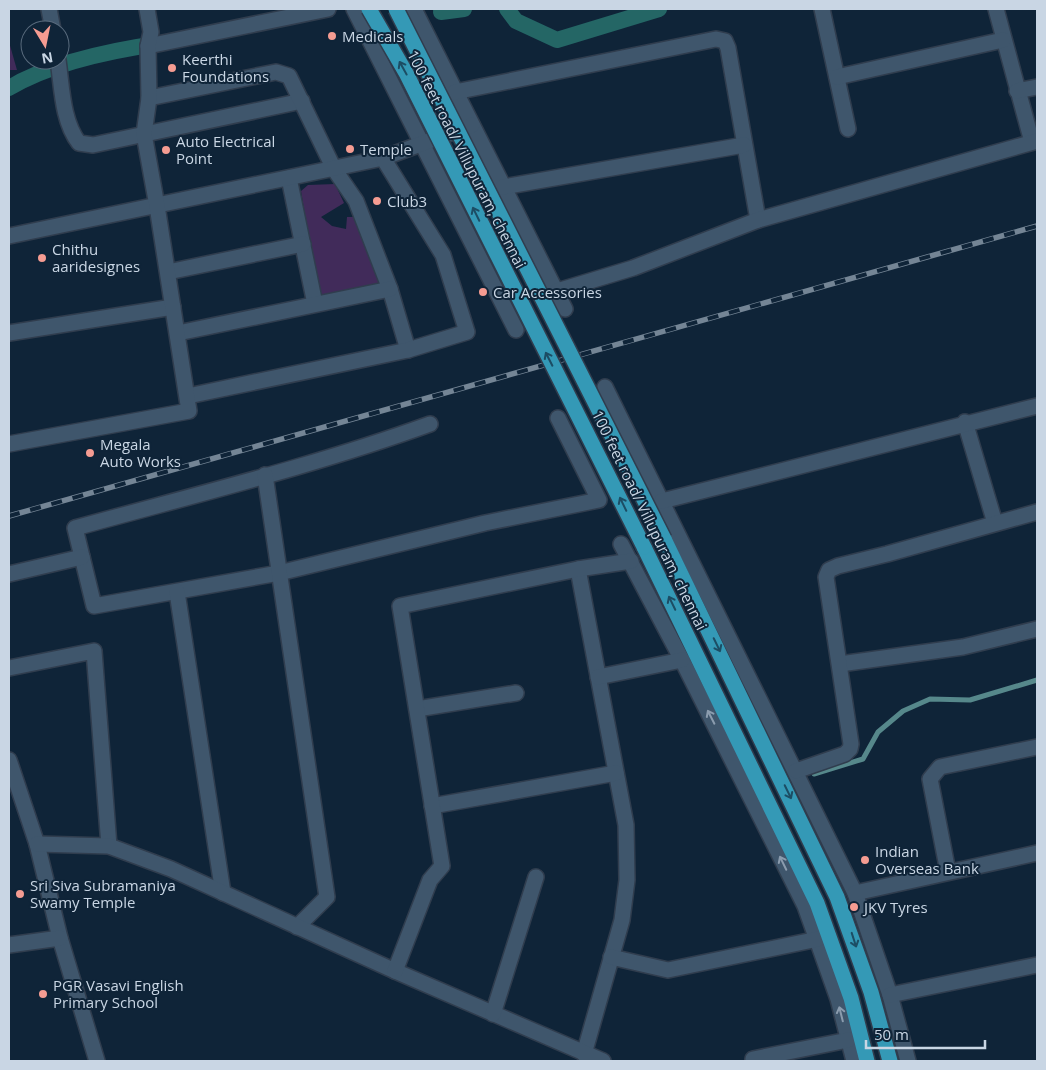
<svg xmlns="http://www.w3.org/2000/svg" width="1046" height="1070" font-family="'Open Sans',sans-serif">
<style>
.green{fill:#412b5a}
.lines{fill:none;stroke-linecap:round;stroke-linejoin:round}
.stream{stroke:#56888b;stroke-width:5}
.canal{stroke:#246665;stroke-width:16}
.minor-casing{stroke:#303d4e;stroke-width:18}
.highway-casing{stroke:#303d4e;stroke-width:18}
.minor{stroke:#3f566c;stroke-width:15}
.highway{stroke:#3499b6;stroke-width:15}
.rail-casing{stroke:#748595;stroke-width:5.5}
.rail{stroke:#0f2438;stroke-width:4;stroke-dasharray:11;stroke-linecap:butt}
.highway-bridge-casing{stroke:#303d4e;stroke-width:18;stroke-linecap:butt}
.highway-bridge{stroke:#3499b6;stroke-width:15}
.oneway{stroke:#1c4d64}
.oneway2{stroke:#8b9cae}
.poi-dot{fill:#f59c92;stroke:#0f2438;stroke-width:2}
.labels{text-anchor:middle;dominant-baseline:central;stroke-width:4;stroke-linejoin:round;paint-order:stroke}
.poi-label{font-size:15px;fill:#c9d6e4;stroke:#0f2438;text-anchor:start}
.street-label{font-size:15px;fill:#c9d6e4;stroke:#0f2438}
</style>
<rect width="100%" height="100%" fill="#0f2438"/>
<g class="green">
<path d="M 9,42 L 17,70 L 9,70 Z"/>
<path d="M 335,184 L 344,203 L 321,217 L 332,226 L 346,229 L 347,217 L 355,217 L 379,283 L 319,299 L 301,191 L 308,185 Z"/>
</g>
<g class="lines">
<path class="stream" d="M 814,774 L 863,759 L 878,732 L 903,711 L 930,699 L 970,700 L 1037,680"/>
<g class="canal">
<path d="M 507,9 L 516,21 L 557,40 L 659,9"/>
<path d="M 441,12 L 464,9"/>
<path d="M 9,88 C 52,62 113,50 163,43"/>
</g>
<g class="minor-casing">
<g id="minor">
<path d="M 49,9 L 53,30"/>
<path d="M 354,9 L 516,330"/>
<path d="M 414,9 L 565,309"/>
<path d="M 822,9 L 848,129"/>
<path d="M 996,9 L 1032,142"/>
<path d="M 148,46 L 328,9"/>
<path d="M 58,60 C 62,87 62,121 79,143 L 93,145 L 302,101"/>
<path d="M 837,77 L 1003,40"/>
<path d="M 1017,91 L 1037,87"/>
<path d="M 455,92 L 716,39 L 725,41 L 728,48 L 758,220"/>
<path d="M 149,98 L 276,72 L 289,76 L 334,169 L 356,201 L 390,289 L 408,350"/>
<path d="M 289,178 L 315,304"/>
<path d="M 503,187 L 744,145"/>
<path d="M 9,236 L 383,158 L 472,125"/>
<path d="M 168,272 L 303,244"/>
<path d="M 557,291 L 633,268 L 758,220 L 1037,141"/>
<path d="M 9,333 L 173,307"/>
<path d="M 178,333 L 390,289"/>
<path d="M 605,387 L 855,893 L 890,995 L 908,1061"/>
<path d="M 188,396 L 408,350 L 467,332 L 443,255 L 383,158"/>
<path d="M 965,422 L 995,523"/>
<path d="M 430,424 C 314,466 194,495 75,528 L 94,606 L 279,573 L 485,523 L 599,500 L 558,418"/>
<path d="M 9,444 L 189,411 L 157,206 L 144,134 L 149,98 L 148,46 L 151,32 L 147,9"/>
<path d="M 265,475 L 327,897 L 297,927"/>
<path d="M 662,501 L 1037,406"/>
<path d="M 621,544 L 682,660 L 805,906 L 838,999 L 854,1061"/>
<path d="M 578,569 L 626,825 L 627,880 L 622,920 L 584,1054"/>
<path d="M 9,574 L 82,557"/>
<path d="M 177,592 L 223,893"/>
<path d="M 840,664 L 963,647 L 1037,629"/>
<path d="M 9,668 L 94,651 L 109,846"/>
<path d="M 598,677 L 682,660"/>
<path d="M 417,709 L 516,693"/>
<path d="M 9,760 L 37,844 L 60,938 L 97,1061"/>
<path d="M 796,771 L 845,754 L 850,749 L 851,744 L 826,577 L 829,570 L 838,566 L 887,554 L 1037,512"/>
<path d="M 432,806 L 616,773"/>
<path d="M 37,844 L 109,846 L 171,869 L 395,971 L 603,1061"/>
<path d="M 948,872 L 930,779 L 940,767 L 1037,747"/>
<path d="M 855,893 L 1037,853"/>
<path d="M 9,945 L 60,938"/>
<path d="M 611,957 L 668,970 L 818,939"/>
<path d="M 395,971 L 430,880 L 442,866 L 400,606 L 578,569 L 631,561"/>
<path d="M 890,995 L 1037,965"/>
<path d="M 493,1014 L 536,877"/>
<path d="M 753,1059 L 848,1040"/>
</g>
</g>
<g class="highway-casing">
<g id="highway">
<path d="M 664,539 L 837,897 L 871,992 L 890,1061"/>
<path d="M 644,547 L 817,903 L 851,998 L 867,1061"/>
</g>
</g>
<use href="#minor" class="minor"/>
<use href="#highway" class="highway"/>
<g class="rail-casing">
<path id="rail" d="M 9,516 L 1037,226"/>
</g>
<use href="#rail" class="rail"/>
<g class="highway-bridge-casing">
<g id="highway-bridge">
<path d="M 369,9 L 406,73 L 644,547"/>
<path d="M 396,9 L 664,539"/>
</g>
</g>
<use href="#highway-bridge" class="highway-bridge"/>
</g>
<defs><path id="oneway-shaft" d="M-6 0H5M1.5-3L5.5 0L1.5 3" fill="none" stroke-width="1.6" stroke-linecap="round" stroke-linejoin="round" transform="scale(1.25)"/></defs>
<g class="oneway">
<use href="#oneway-shaft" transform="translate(403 68) rotate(-119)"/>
<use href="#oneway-shaft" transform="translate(476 214) rotate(-116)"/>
<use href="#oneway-shaft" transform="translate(549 359) rotate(-117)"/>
<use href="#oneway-shaft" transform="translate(623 504) rotate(-116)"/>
<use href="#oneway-shaft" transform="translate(672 603) rotate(-116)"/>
<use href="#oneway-shaft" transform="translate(717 645) rotate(64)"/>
<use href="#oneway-shaft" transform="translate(788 792) rotate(64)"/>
<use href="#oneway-shaft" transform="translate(854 940) rotate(72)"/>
</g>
<g class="oneway2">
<use href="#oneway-shaft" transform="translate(711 717) rotate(-117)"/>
<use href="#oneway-shaft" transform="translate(783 863) rotate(-116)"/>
<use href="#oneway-shaft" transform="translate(841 1014) rotate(-104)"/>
</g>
<g class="poi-dot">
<circle cx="332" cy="36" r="5"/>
<circle cx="172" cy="68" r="5"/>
<circle cx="350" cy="149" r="5"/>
<circle cx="166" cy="150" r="5"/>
<circle cx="377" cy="201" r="5"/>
<circle cx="42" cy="258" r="5"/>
<circle cx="483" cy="292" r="5"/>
<circle cx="90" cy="453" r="5"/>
<circle cx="865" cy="860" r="5"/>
<circle cx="20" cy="894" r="5"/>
<circle cx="854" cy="907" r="5"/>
<circle cx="43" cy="994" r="5"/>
</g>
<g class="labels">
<g class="poi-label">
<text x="342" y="36">Medicals</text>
<text x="182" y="59">Keerthi<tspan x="182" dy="17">Foundations</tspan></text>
<text x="176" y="141">Auto Electrical<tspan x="176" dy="17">Point</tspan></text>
<text x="360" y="149">Temple</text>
<text x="387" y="201">Club3</text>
<text x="52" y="249">Chithu<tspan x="52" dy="17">aaridesignes</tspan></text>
<text x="493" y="292">Car Accessories</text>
<text x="100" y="444">Megala<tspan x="100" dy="17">Auto Works</tspan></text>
<text x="875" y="851">Indian<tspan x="875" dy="17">Overseas Bank</tspan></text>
<text x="30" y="885">Sri Siva Subramaniya<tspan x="30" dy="17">Swamy Temple</tspan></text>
<text x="864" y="907">JKV Tyres</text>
<text x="53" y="985">PGR Vasavi English<tspan x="53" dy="17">Primary School</tspan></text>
</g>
<g class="street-label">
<text transform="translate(467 159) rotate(63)">100 feet road/ Villupuram, chennai</text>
<text transform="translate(650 520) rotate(64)">100 feet road/ Villupuram, chennai</text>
</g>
</g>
<rect width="1046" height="1070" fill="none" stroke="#c9d6e4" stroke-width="20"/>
<g transform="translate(45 45) rotate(170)"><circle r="24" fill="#0f2438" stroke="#596b7d"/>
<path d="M0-4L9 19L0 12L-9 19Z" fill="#f59c92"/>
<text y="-8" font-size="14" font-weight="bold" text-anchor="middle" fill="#c9d6e4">N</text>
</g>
<path d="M866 1040v8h119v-8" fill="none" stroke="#c9d6e4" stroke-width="2.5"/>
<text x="874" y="1040" font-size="15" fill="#c9d6e4" stroke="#0f2438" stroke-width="4" paint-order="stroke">50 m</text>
</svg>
